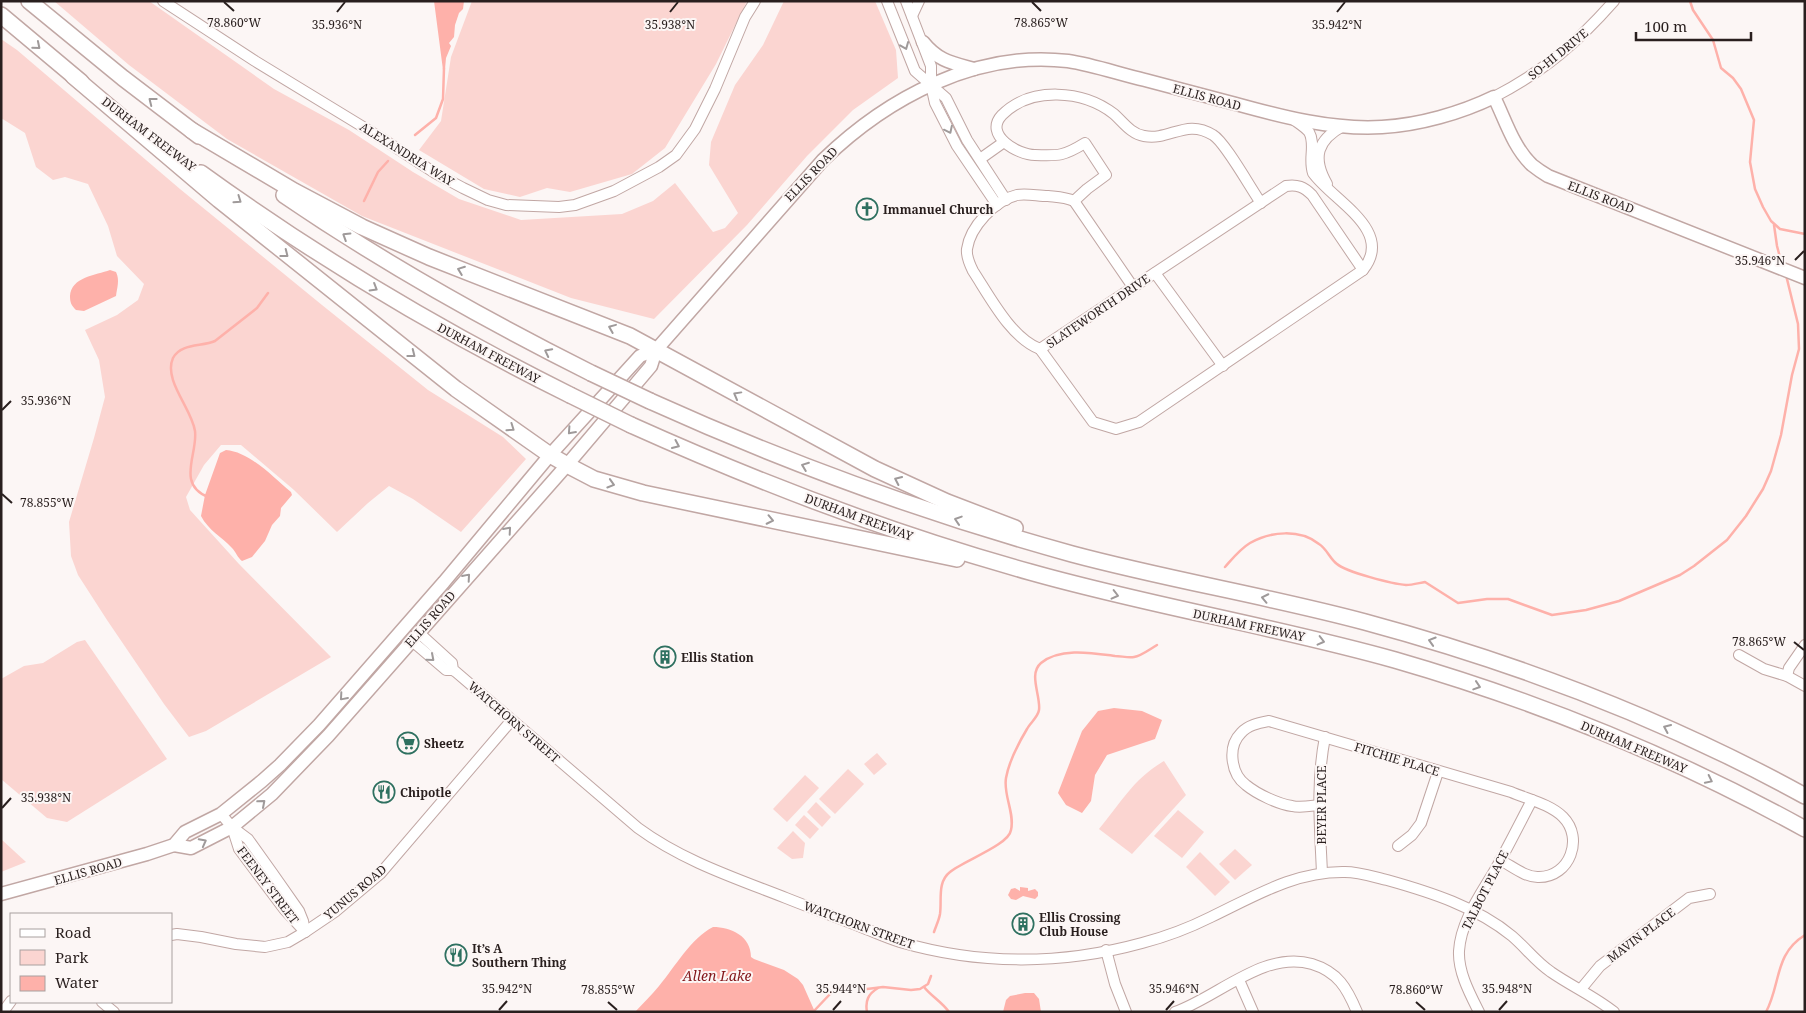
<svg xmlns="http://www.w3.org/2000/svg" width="1806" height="1013" font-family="'Noto Serif',serif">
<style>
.green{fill:#fbd5d1}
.water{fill:#feb1aa}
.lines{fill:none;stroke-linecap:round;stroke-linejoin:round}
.stream{stroke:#feb1aa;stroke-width:2.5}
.minor-casing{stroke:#c1a7a4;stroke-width:12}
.major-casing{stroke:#c1a7a4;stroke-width:15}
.highway-casing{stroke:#c1a7a4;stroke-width:18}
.minor{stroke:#fff;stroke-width:10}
.major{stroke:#fff;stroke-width:12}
.highway{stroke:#fff;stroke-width:15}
.highway-bridge-casing{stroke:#c1a7a4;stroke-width:18;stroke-linecap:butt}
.highway-bridge{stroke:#fff;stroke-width:15}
.oneway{stroke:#9f9a9a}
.ticks{fill:none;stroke:#291f1e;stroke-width:2}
.labels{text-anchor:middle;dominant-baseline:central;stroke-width:4;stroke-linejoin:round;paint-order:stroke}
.street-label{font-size:12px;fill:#291f1e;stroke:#fcf6f5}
.poi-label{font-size:12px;font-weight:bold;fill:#291f1e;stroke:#fcf6f5;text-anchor:start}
.water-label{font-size:14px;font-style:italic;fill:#83171b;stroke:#fcf6f5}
.ticks-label{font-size:12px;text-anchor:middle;fill:#291f1e;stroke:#fcf6f5;stroke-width:4;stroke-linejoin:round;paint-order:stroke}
</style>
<rect width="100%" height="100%" fill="#fcf6f5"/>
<g class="green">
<path d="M 54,1 L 149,1 L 274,89 L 349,130 L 413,172 L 459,199 L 521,220 L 622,214 L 653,201 L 675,183 L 713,232 L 725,228 L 738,213 L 709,165 L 711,142 L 735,85 L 763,45 L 784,1 L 875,1 L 896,50 L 898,78 L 853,110 L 807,156 L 747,225 L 654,319 L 571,298 L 362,216 L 227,139 L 129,65 Z"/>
<path d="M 472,1 L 747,1 L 716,64 L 665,148 L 632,174 L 570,192 L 547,188 L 520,197 L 484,189 L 419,150 L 441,121 L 451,57 Z"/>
<path d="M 1,39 L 17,50 L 180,189 L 322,305 L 428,390 L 503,437 L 526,459 L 461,532 L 413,499 L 389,486 L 368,503 L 337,532 L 294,490 L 241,445 L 221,445 L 204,465 L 186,497 L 190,510 L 239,564 L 331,657 L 206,731 L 189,737 L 164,704 L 107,620 L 78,575 L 71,556 L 69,522 L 94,438 L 105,397 L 99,360 L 85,330 L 117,315 L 138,300 L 144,284 L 117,256 L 108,226 L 88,184 L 65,177 L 53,180 L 36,167 L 25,133 L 1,118 Z"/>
<path d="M 85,640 L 167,759 L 67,822 L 47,818 L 1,779 L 1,679 L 24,666 L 43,663 L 77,642 Z"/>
<path d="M 877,753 L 887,764 L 874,775 L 864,764 Z"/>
<path d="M 1164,761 L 1186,795 L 1132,854 L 1099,829 C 1121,803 1133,779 1164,761 Z"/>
<path d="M 848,769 L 864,784 L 835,814 L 819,799 Z"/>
<path d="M 805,775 L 819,788 L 787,822 L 773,809 Z"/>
<path d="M 816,802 L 831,817 L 822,827 L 807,812 Z"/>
<path d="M 1178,810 L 1204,832 L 1182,858 L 1154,836 Z"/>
<path d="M 804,815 L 819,829 L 810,839 L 795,825 Z"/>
<path d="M 793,831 L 805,843 L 803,858 L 792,859 L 777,848 Z"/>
<path d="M 1,839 L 26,862 L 1,872 Z"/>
<path d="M 1235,849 L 1252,865 L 1235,880 L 1219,864 Z"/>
<path d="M 1200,852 L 1230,882 L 1215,896 L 1186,867 Z"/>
</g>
<g class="water">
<path d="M 434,1 L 464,1 L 463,9 L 459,13 L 455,25 L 454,37 L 449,43 L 451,46 L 446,58 L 445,69 L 443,70 Z"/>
<path d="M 110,270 L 116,272 C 120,280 117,288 116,296 L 84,311 L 76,310 C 71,305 70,302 70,296 C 71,277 96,275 110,270 Z"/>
<path d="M 226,450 C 250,452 273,477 291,492 L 292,495 L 281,508 L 280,516 L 272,525 L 265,541 L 252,557 L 242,561 C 237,557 236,552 232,548 C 222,537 208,530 201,516 L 205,495 L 220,453 Z"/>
<path d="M 1114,708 L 1142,711 L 1162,720 L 1155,739 L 1107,755 L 1095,775 L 1091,801 L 1082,813 L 1066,805 L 1058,793 L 1082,731 L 1098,711 Z"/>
<path d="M 1020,887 L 1028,888 L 1028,891 L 1035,889 L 1038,892 L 1038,896 L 1035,899 L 1023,896 L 1016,900 L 1011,899 L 1008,895 L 1011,889 L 1015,888 L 1020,891 Z"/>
<path d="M 713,927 C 731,927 751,936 751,957 L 754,959 L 784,970 L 798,979 L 803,985 L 815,1012 L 635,1012 C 643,1003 652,995 659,986 C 675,967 691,938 713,927 Z"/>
<path d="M 1025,993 L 1034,993 L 1039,999 L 1041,1012 L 1003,1012 L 1006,1000 L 1010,996 Z"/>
</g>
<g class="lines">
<g class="stream">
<path d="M 1690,1 L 1693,10 L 1713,40 L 1721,68 L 1733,78 L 1741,89 L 1754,120 L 1750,162 L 1755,189 L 1763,207 L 1771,221 L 1780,229 L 1805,234"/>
<path d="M 415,135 L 436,118 L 443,99 L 444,68"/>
<path d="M 364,201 L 378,172 L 388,161"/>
<path d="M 1774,225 L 1777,246 L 1782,265"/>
<path d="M 208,497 C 176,484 198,454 195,431 C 192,409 163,380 173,358 C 181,343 202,347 215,341 L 257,308 L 268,293"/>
<path d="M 1225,567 C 1233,558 1240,549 1250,543 C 1271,531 1300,529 1319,544 C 1327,549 1330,559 1337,564 C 1346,572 1393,584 1406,585 C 1412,585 1419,583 1425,582 L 1458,603 L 1487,599 L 1508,599 L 1552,615 L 1586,610 L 1619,601 L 1680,575 L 1694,566 L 1727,540 L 1746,516 L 1763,489 L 1771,471 L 1781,435 L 1792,375 L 1799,349 L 1798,324 L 1786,275"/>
<path d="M 934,932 C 936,926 939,920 940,914 C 942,900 937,882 950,872 C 963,861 1009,845 1011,830 C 1015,813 1003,795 1006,778 C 1009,761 1018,744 1027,729 C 1030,723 1038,717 1039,710 C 1041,696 1028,674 1041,663 C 1060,647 1093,653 1115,656 C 1121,656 1128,658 1134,657 C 1141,656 1150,649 1157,645"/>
<path d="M 924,987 C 931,996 942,1002 949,1012"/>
<path d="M 813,1012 L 831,993 L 844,987 L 856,986 L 867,989 L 883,987 L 911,990 L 920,989 L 928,984 L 931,976"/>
<path d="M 867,1012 C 865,1001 868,994 878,988"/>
<path d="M 1766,1012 C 1781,984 1774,954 1805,935"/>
</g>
<g class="minor-casing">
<g id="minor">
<path d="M 163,1 L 255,61 L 378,136 L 435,173 L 463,188 L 488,200 L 506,205 L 559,207 L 575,205 L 614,191 L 659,167 L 676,155 L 695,129 L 715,89 L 745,17 L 755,1"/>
<path d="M 887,1 L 915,71 L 946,98 L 967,140 L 1006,200"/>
<path d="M 906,1 L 931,66 L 931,85 L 935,103 L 957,146 L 997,205"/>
<path d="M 912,16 L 919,1"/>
<path d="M 1494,97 C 1544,71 1577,43 1614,1"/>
<path d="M 980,159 L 1004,142"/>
<path d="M 1327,184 C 1312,158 1317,140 1343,126"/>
<path d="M 1074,201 L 1087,189 L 1106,175 L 1085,143 C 1064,156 1059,156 1035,155 C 1018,155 983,135 1002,115 C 1031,86 1083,90 1114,114 C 1123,122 1131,134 1144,136 C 1170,141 1186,118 1213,135 C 1225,142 1251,189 1261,203"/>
<path d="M 1155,273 L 1223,366"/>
<path d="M 1040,349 L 1093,422 L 1116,429 L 1139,422 L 1363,270 C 1395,230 1333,201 1313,173 C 1308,159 1316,144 1309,132 C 1305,127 1298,123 1293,119"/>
<path d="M 1040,349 L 1286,186 C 1297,184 1304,187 1312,195 L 1363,270"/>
<path d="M 1040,349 C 1011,338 990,297 973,271 C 970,265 966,257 967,249 C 970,227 995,200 1017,195 C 1026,193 1038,196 1048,196 C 1057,197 1065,197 1074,201 L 1133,287"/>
<path d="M 419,633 L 452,663 L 453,670 L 456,672 L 638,828 C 683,861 735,878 786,898 C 811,908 836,917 861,927 C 874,932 887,938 900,942 C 979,965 1062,965 1142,943 C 1165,937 1189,928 1211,917 C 1255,896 1295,871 1345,872 C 1359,872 1374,877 1387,880 C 1430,892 1477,907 1512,936 C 1526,948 1536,962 1551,972 C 1571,986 1594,996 1614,1012"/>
<path d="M 412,641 L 446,670 L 453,670"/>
<path d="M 1739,655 L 1764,669 L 1787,676 L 1805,686"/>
<path d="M 1787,676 L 1789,668 L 1805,645"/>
<path d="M 1319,805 C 1310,806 1300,808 1292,806 C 1278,804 1257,794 1246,785 C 1231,774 1227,747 1241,733 C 1248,725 1259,723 1269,721 L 1511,792 C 1527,799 1550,804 1563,817 C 1584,838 1570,877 1539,877 C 1526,878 1512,866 1500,860"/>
<path d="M 221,814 L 232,827 L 248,839 L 273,874 L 299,911 L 303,921 L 305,932"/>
<path d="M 232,827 L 239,849 L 284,909 L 305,932"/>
<path d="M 1398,846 L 1412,835 L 1421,823 L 1438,772"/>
<path d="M 1322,873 C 1320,827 1316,783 1325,737"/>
<path d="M 171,935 L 177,934 L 201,937 L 236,944 L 265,947 L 288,942 L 305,932 L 336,911 L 380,874 L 511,721"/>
<path d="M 1106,950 L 1115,984 L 1126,1012"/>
<path d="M 1239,980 L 1253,1012"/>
<path d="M 1581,989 L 1600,966 L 1689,898 L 1710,894"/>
<path d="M 102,1002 L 114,1012"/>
<path d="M 3,1012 L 11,1001"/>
<path d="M 1175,1012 C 1218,997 1264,950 1312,964 C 1338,972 1347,988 1357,1012"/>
<path d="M 1479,1012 C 1470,994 1458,972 1459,951 C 1461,918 1485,889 1500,861 C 1511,841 1521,821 1532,800"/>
</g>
</g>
<g class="major-casing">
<g id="major">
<path d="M 923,42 C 938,61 952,63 974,69"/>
<path d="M 174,845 L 191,848 L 232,827 L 272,794 L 328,736 L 567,465 L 651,366 L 656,350 L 823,160 C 887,98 976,50 1068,61 C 1094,65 1119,74 1145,80 C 1175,88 1206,96 1236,104 C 1283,117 1333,130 1382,127 C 1419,125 1461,113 1494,97 C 1505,119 1513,147 1532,165 C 1537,169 1543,173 1548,176 L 1805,278"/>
<path d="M 1,894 L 147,854 L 174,845 L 185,832 L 221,814 L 262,781 L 280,765 L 319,725 L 444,582 L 550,455 L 640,356 L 656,350"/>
</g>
</g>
<g class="highway-casing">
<g id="highway">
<path d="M 29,1 L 123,78 L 199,136"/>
<path d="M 1,15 L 81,82"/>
<path d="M 73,76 L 219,200 L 456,389 L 550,455 L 571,467 L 594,479 L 643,493 L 957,559"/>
<path d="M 191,130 L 294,191 L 362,227 L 429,257 L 630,336 L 875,469 L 947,502 L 1015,528"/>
<path d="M 201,173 C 317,257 441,331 570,395"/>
<path d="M 284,195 C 382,262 485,320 591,373"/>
<path d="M 650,401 C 787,463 927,514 1072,554 C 1169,580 1268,596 1365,622 C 1517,663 1667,720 1805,796"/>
<path d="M 631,425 C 760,483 893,534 1030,572 C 1150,606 1274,626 1395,660 C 1537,701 1675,757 1805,829"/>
</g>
</g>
<use href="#minor" class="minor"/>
<use href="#major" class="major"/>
<use href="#highway" class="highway"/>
<g class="highway-bridge-casing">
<g id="highway-bridge">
<path d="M 591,373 L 650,401"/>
<path d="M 570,395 L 631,425"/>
</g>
</g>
<use href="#highway-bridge" class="highway-bridge"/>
</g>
<defs><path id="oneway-chevron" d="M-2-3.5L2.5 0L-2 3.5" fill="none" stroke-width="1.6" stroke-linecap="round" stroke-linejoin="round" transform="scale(1.25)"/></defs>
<g class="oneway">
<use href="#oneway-chevron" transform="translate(37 46) rotate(40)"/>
<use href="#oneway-chevron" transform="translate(905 46) rotate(68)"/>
<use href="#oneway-chevron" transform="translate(152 101) rotate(-142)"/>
<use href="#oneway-chevron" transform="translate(949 130) rotate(64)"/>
<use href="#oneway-chevron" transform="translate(238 200) rotate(35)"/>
<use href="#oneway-chevron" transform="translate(346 236) rotate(-148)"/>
<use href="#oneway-chevron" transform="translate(285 254) rotate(38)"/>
<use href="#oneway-chevron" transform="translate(461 270) rotate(-159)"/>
<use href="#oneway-chevron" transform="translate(374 288) rotate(31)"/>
<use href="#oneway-chevron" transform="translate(612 328) rotate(-158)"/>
<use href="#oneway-chevron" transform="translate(548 352) rotate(-153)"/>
<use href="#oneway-chevron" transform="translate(412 354) rotate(38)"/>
<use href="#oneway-chevron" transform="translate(737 395) rotate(-151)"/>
<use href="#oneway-chevron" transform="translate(511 428) rotate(35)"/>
<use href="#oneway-chevron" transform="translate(571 431) rotate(132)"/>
<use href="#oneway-chevron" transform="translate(676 445) rotate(24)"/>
<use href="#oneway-chevron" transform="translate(805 466) rotate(-159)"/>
<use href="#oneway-chevron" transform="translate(898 480) rotate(-155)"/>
<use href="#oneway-chevron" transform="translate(611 484) rotate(17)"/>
<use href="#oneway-chevron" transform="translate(770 520) rotate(12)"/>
<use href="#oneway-chevron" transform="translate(958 520) rotate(-162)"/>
<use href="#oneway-chevron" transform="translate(508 530) rotate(-49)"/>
<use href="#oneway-chevron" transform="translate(467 577) rotate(-49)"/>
<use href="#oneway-chevron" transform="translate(1115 595) rotate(14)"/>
<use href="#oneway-chevron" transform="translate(1265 598) rotate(-168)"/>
<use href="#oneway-chevron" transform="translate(1321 641) rotate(14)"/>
<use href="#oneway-chevron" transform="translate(1432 641) rotate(-163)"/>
<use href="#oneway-chevron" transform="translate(431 658) rotate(41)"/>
<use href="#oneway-chevron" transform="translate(1477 686) rotate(18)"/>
<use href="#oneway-chevron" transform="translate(343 697) rotate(131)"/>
<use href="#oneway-chevron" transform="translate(1667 728) rotate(-156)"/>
<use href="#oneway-chevron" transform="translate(1709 780) rotate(26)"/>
<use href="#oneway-chevron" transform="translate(262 803) rotate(-41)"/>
<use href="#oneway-chevron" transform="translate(203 842) rotate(-28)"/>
</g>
<path class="ticks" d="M 224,2 L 234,11M 1032,2 L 1041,11M 337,12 L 345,2M 670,12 L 678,2M 1337,12 L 1345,2M 1795,260 L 1804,251M 2,410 L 11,401M 2,494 L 12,503M 1794,642 L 1804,650M 2,808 L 11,798M 608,1002 L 617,1010M 1416,1002 L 1425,1010M 499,1010 L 507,1001M 833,1010 L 841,1001M 1166,1010 L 1174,1001M 1499,1010 L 1507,1001"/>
<defs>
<g id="church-ring" transform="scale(1.125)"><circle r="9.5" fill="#fcf6f5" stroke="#2e7060" stroke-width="1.5"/><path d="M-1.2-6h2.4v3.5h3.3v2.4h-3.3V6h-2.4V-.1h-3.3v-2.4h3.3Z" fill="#2e7060"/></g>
<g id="building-ring" transform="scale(1.125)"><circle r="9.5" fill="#fcf6f5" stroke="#2e7060" stroke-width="1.5"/><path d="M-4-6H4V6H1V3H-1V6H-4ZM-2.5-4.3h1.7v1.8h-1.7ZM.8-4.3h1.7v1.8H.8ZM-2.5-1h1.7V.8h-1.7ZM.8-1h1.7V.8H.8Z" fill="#2e7060"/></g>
<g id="supermarket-ring" transform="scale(1.125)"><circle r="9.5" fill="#fcf6f5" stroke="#2e7060" stroke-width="1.5"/><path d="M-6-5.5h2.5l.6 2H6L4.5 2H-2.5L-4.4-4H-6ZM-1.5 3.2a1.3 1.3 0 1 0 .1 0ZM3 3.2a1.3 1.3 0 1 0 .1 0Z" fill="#2e7060"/></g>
<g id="restaurant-ring" transform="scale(1.125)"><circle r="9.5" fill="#fcf6f5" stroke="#2e7060" stroke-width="1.5"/><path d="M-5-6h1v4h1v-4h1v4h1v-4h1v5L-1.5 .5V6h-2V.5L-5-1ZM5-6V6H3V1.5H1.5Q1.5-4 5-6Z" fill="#2e7060"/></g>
</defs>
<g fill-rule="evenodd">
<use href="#church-ring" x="867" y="209"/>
<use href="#building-ring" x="665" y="657"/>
<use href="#supermarket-ring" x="408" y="743"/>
<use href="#restaurant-ring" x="384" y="792"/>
<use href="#building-ring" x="1023" y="924"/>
<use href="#restaurant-ring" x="456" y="955"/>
</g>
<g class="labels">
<g class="street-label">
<text transform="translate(1558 54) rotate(-39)">SO-HI DRIVE</text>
<text transform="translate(1207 97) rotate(15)">ELLIS ROAD</text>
<text transform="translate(149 134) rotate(37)">DURHAM FREEWAY</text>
<text transform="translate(407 154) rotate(32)">ALEXANDRIA WAY</text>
<text transform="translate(811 174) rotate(-46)">ELLIS ROAD</text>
<text transform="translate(1601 197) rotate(21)">ELLIS ROAD</text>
<text transform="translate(1098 311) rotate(-34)">SLATEWORTH DRIVE</text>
<text transform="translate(489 353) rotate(28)">DURHAM FREEWAY</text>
<text transform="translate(859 517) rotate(20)">DURHAM FREEWAY</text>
<text transform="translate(430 619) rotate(-49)">ELLIS ROAD</text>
<text transform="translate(1249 625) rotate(12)">DURHAM FREEWAY</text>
<text transform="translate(514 722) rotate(41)">WATCHORN STREET</text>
<text transform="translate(1634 747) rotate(23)">DURHAM FREEWAY</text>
<text transform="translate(1397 759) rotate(17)">FITCHIE PLACE</text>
<text transform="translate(1321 805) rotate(-90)">BEYER PLACE</text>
<text transform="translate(88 871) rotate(-16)">ELLIS ROAD</text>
<text transform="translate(268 885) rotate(53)">FEENEY STREET</text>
<text transform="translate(1485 890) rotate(-63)">TALBOT PLACE</text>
<text transform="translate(355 892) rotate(-40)">YUNUS ROAD</text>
<text transform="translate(859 925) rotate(20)">WATCHORN STREET</text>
<text transform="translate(1641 935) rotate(-37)">MAVIN PLACE</text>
</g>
<g class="poi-label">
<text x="883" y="209">Immanuel Church</text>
<text x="681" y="657">Ellis Station</text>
<text x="424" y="743">Sheetz</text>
<text x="400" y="792">Chipotle</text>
<text x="1039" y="917">Ellis Crossing<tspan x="1039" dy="14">Club House</tspan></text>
<text x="472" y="948">It’s A<tspan x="472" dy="14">Southern Thing</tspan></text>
</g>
<g class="water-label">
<text x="717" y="975">Allen Lake</text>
</g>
</g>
<g class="ticks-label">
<text x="1041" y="27">78.865°W</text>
<text x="234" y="27">78.860°W</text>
<text x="337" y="29">35.936°N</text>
<text x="670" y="29">35.938°N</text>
<text x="1337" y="29">35.942°N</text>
<text x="1760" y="265">35.946°N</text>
<text x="46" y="405">35.936°N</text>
<text x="47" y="507">78.855°W</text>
<text x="1759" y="646">78.865°W</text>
<text x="46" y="802">35.938°N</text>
<text x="507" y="993">35.942°N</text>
<text x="841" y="993">35.944°N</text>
<text x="1174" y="993">35.946°N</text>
<text x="1507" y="993">35.948°N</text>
<text x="608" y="994">78.855°W</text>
<text x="1416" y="994">78.860°W</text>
</g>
<rect width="1806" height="1013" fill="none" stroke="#291f1e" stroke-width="5"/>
<rect x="10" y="913" width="162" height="90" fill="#fcf6f5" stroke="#a8a09f"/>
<rect x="20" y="929" width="25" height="8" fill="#ffffff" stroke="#a8a09f"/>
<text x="55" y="938" font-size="15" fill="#291f1e">Road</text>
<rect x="20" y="950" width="25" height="15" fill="#fbd5d1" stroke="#a8a09f"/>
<text x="55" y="963" font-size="15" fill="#291f1e">Park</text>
<rect x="20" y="976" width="25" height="15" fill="#feb1aa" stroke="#a8a09f"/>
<text x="55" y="988" font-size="15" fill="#291f1e">Water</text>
<path d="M1636 32v8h115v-8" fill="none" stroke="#291f1e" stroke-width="2.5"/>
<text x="1644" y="32" font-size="15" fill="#291f1e" stroke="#fcf6f5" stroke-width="4" paint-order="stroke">100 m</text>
</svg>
